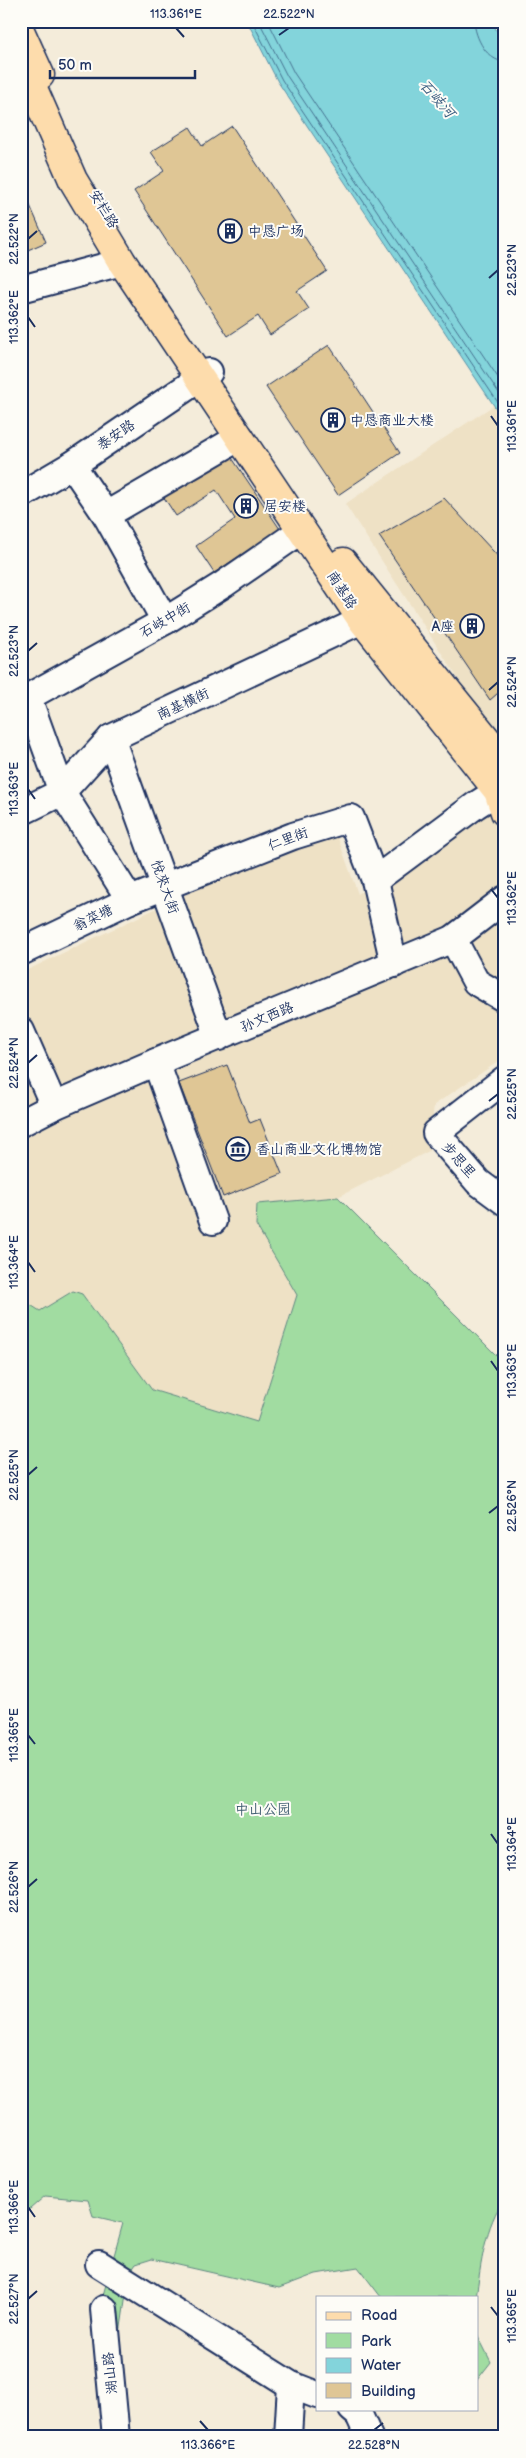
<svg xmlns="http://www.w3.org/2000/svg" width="526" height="2458" font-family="'Balsamiq Sans','LXGW WenKai TC',sans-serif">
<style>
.built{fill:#eee1c5}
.green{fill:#a1dca1;stroke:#5e8680}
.water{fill:#83d4db;stroke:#5992a9}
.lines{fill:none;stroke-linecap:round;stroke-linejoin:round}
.shore{stroke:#457190;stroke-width:1}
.building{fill:#dfc695;stroke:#1b2f5e}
.minor-casing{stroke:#1b2f5e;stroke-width:30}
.major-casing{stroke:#1b2f5e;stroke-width:31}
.minor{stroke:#fdfcf7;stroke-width:26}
.major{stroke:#fddcac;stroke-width:28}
.ticks{fill:none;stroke:#1b2f5e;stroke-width:2}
.labels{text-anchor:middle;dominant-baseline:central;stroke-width:4;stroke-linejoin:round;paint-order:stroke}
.street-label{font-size:14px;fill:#1b2f5e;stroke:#fdfcf7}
.poi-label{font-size:14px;fill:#1b2f5e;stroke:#fdfcf7;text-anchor:start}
.park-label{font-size:14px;fill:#3c5a6f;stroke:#fdfcf7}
.water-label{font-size:15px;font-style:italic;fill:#35587d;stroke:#fdfcf7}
.neatline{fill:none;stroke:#1b2f5e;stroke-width:2}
.ticks-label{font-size:12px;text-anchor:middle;fill:#1b2f5e}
</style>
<rect width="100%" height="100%" fill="#f4ecda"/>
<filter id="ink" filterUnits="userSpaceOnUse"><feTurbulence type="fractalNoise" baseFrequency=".02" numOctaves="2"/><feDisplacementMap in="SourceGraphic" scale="10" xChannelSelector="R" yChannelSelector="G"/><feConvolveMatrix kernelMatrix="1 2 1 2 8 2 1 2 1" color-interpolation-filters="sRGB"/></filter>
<g filter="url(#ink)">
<g class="built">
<path d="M 494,405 L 505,422 L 505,751 L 345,504 Z"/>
<path d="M 482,805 L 505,837 L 505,1057 L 434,1105 L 429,1151 L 338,1197 L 257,1204 L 256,1225 L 297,1295 L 257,1422 L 152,1390 L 82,1294 L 73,1291 L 40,1311 L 29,1304 L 21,1315 L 21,973 L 333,824 L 358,894 Z"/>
</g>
<g class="green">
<path d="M 338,1197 L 505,1364 L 505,2198 C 485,2225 481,2264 476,2297 L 381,2297 L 358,2267 L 316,2274 L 279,2288 L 152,2259 L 136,2264 L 129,2274 L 118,2347 L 97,2317 L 123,2223 L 93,2216 L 88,2200 L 45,2196 L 30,2209 L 21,2212 L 21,1315 L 29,1304 L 40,1311 L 73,1291 L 82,1294 L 152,1390 L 257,1422 L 297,1295 L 256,1225 L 257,1204 Z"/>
<path d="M 477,2334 L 491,2362 L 477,2380 Z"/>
</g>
<path class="water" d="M 247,21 L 492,21 L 505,48 L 505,422 L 278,82 Z"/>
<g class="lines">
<g class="shore">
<path d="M 252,21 L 282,80 L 505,413"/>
<path d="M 259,21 L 287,76 L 505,402"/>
<path d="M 268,21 L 294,73 L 505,388"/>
<path d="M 474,21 C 475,38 487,61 505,62"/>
</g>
</g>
<g class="building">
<path d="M 232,126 L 327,271 L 297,291 L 309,309 L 270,335 L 258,316 L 228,336 L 134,191 L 164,171 L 151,152 L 190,127 L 202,146 Z"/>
<path d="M 21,185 L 46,242 L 21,253 Z"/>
<path d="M 329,345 L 400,453 L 338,495 L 266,387 Z"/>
<path d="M 228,452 L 280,529 L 214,573 L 196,546 L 235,519 L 216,490 L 176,516 L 163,496 Z"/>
<path d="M 444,498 L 505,564 L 505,687 L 490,700 L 379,536 Z"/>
<path d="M 227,1065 L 250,1123 L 260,1119 L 282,1174 L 223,1197 L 179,1083 Z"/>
</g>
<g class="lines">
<g class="minor-casing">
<g id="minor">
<path d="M 21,289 L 122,262"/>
<path d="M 72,465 L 106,515 L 165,621"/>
<path d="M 21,495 L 72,465 L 209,372"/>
<path d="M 106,515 L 240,437"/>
<path d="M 28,698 L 62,792 L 130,900"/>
<path d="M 21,701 L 165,621 L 224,584 L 302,530"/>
<path d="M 111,738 L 219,1037"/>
<path d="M 21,812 L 62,792 L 111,738 L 362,620"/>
<path d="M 375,880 L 476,805 L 498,791"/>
<path d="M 453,939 L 476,982 L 505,999"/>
<path d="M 21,952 L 130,900 L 293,836 L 351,818 L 375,880 L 394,964"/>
<path d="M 21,1031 L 54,1106"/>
<path d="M 156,1062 L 213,1221"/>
<path d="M 505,1079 L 436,1133 L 478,1182 L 505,1202"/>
<path d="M 21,1123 L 54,1106 L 156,1062 L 453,939 L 505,899"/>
<path d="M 99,2264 L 291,2385 L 317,2395"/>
<path d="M 104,2309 L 116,2437"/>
<path d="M 352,2409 L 359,2415 L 369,2437"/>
<path d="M 288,2437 L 291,2385"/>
</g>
</g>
<g class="major-casing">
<g id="major">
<path d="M 21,33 L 40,75"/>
<path d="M 21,61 L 73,180 L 122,262 L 362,620 L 498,791 L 505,812"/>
<path d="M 343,562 L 488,741 L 505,764"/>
</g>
</g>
<use href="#minor" class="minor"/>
<use href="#major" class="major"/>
</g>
</g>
<path class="ticks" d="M 176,28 L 184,37M 279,35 L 289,28M 28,239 L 37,231M 489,278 L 498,270M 28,317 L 35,327M 491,416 L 498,426M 28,651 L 37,643M 489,690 L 498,682M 28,789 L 35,799M 491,889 L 498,898M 28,1063 L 37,1055M 489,1101 L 498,1094M 28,1262 L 35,1272M 491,1361 L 498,1371M 28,1475 L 37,1467M 489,1513 L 498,1506M 28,1735 L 35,1744M 491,1834 L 498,1844M 28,1887 L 37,1879M 28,2207 L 35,2217M 28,2299 L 37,2291M 491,2307 L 498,2316M 200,2421 L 208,2430M 374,2430 L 383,2423"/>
<defs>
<g id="building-ring" transform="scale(1.25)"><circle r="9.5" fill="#fdfcf7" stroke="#1b2f5e" stroke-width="1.5"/><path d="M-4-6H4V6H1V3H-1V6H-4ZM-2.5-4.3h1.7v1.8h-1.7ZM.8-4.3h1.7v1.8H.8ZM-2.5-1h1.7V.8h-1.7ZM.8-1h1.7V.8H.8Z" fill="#1b2f5e"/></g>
<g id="museum-ring" transform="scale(1.25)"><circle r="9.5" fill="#fdfcf7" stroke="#1b2f5e" stroke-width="1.5"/><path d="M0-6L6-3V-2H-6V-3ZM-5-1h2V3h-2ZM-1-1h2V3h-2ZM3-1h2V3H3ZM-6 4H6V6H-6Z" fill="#1b2f5e"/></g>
</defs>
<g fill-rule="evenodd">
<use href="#building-ring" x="230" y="231"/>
<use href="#building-ring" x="333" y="420"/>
<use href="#building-ring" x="246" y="506"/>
<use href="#building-ring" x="472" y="626"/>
<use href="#museum-ring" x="238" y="1149"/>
</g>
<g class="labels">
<g class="street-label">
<text transform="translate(104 209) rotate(59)">安栏路</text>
<text transform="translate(116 435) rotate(-34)">泰安路</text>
<text transform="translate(342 590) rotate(57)">南基路</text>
<text transform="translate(165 620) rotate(-30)">石岐中街</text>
<text transform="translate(183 704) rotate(-25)">南基橫街</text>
<text transform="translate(288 839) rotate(-20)">仁里街</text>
<text transform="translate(165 887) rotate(70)">悅來大街</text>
<text transform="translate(93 918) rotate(-26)">翁菜塘</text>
<text transform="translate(267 1017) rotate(-23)">孙文西路</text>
<text transform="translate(459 1160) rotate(49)">步思里</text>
<text transform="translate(110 2373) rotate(-96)">湖山路</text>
</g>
<g class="poi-label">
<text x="248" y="231">中恳广场</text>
<text x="350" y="420">中恳商业大楼</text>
<text x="264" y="506">居安楼</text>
<text x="454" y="626" text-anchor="end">A座</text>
<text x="256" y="1149">香山商业文化博物馆</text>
</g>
<g class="park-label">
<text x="263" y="1809">中山公园</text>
</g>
<g class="water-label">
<text transform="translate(437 99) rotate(49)">石岐河</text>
</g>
</g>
<rect width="526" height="2458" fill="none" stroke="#fdfcf7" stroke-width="55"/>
<rect x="316" y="2296" width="162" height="115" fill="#fdfcf7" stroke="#a3aaba"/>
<rect x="326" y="2312" width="25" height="8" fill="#fddcac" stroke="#a3aaba"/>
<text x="361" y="2320" font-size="15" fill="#1b2f5e">Road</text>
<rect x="326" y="2333" width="25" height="15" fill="#a1dca1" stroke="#a3aaba"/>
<text x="361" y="2346" font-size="15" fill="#1b2f5e">Park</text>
<rect x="326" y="2358" width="25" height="15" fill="#83d4db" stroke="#a3aaba"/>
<text x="361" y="2370" font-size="15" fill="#1b2f5e">Water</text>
<rect x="326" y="2383" width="25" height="15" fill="#dfc695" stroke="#a3aaba"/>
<text x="361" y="2396" font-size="15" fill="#1b2f5e">Building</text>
<path d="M50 70v8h145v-8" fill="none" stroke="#1b2f5e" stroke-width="2.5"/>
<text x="58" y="70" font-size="15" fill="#1b2f5e" stroke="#fdfcf7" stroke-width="4" paint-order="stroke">50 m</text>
<rect x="28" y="28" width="470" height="2402" class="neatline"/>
<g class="ticks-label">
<text x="176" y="18">113.361°E</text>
<text x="289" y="18">22.522°N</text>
<text transform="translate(14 239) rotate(-90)" y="4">22.522°N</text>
<text transform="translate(512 270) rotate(-90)" y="4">22.523°N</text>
<text transform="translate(14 317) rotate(-90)" y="4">113.362°E</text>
<text transform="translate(512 426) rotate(-90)" y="4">113.361°E</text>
<text transform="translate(14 651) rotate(-90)" y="4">22.523°N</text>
<text transform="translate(512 682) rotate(-90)" y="4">22.524°N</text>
<text transform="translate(14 789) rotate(-90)" y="4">113.363°E</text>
<text transform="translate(512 898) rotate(-90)" y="4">113.362°E</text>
<text transform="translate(14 1063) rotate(-90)" y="4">22.524°N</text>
<text transform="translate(512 1094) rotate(-90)" y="4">22.525°N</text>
<text transform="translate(14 1262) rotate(-90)" y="4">113.364°E</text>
<text transform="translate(512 1371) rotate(-90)" y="4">113.363°E</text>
<text transform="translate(14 1475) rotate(-90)" y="4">22.525°N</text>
<text transform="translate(512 1506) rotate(-90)" y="4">22.526°N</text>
<text transform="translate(14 1735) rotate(-90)" y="4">113.365°E</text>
<text transform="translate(512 1844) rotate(-90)" y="4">113.364°E</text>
<text transform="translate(14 1887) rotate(-90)" y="4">22.526°N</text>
<text transform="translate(14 2207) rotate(-90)" y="4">113.366°E</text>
<text transform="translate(14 2299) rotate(-90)" y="4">22.527°N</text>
<text transform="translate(512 2316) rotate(-90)" y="4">113.365°E</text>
<text x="208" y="2449">113.366°E</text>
<text x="374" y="2449">22.528°N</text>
</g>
</svg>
